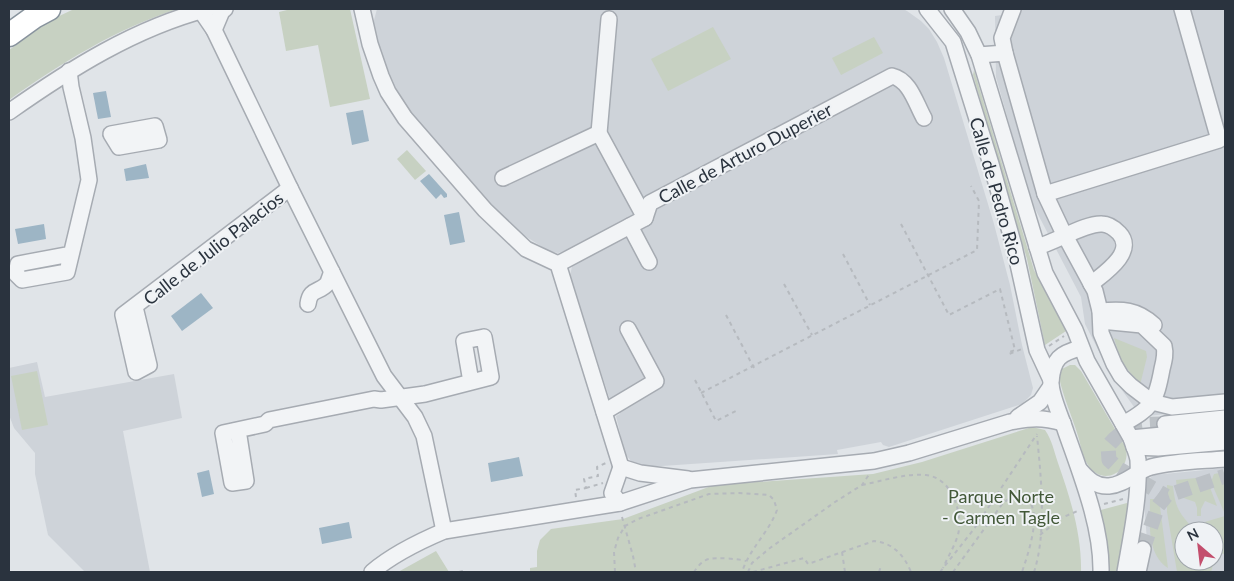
<svg xmlns="http://www.w3.org/2000/svg" width="1234" height="581" font-family="Lato,sans-serif">
<style>
.built{fill:#ced3d9;fill-rule:evenodd}
.green{fill:#c7d1c2}
.water{fill:#9db5c5}
.lines{fill:none;stroke-linecap:round;stroke-linejoin:round}
.minor-tunnel{stroke:#bcc1c6;stroke-width:15;stroke-dasharray:15 8;stroke-linecap:butt}
.minor-casing{stroke:#a6abb2;stroke-width:18}
.highway-casing{stroke:#88939d;stroke-width:25}
.path{stroke:#b6babf;stroke-width:2;stroke-dasharray:4 4;stroke-linecap:butt}
.minor{stroke:#f2f4f6;stroke-width:15}
.highway{stroke:#fff;stroke-width:22}
.labels{text-anchor:middle;dominant-baseline:central;stroke-width:4;stroke-linejoin:round;paint-order:stroke}
.street-label{font-size:18px;fill:#2a333e;stroke:#eff2f5}
.park-label{font-size:18px;fill:#425838;stroke:#eff2f5}
</style>
<rect width="100%" height="100%" fill="#e0e4e8"/>
<g class="built">
<path d="M 377,9 L 903,9 L 907,11 L 921,21 L 929,29 L 937,42 L 944,58 L 994,224 L 1010,285 L 1022,345 L 1033,388 L 1031,395 L 1022,404 L 889,447 L 883,445 L 881,442 L 837,450 L 838,454 L 662,466 L 645,466 L 632,462 L 625,454 L 616,416 L 620,414 L 616,405 L 610,400 L 570,276 L 576,247 L 558,253 L 549,251 L 520,233 L 492,206 L 425,132 L 410,112 L 387,73 L 373,24 Z"/>
<path d="M 1005,9 L 1225,9 L 1225,408 L 1147,416 L 1137,411 L 1111,375 L 1085,324 L 1081,297 L 1031,201 L 996,77 L 995,16 L 1002,15 Z"/>
<path d="M 37,362 L 45,397 L 174,374 L 182,418 L 123,431 L 150,572 L 85,572 L 48,535 L 35,474 L 35,453 L 14,428 L 9,415 L 9,368 Z"/>
<path d="M 1225,468 L 1225,572 L 1145,572 L 1148,555 L 1143,487 L 1145,482 L 1154,475 ZM 1184,531 L 1214,531 L 1214,561 L 1184,561 Z"/>
</g>
<g class="green">
<path d="M 74,9 L 177,9 C 116,29 61,63 9,100 L 9,50 L 51,20 Z"/>
<path d="M 291,9 L 350,9 L 370,99 L 330,107 L 318,45 L 286,51 L 279,12 Z"/>
<path d="M 713,27 L 731,59 L 668,91 L 651,59 Z"/>
<path d="M 874,37 L 883,53 L 841,75 L 832,58 Z"/>
<path d="M 974,70 L 1034,270 L 1066,331 L 1045,345 L 1027,259 L 973,75 Z"/>
<path d="M 407,150 L 426,171 L 415,180 L 397,159 Z"/>
<path d="M 1114,338 L 1146,351 L 1147,357 L 1140,385 L 1121,361 Z"/>
<path d="M 1070,365 L 1075,365 L 1081,371 L 1126,448 C 1131,473 1102,487 1088,465 C 1082,457 1081,445 1078,436 C 1072,416 1063,397 1059,377 L 1062,369 Z"/>
<path d="M 37,371 L 48,425 L 22,430 L 11,376 Z"/>
<path d="M 1032,427 L 1045,430 C 1052,440 1054,451 1058,463 C 1070,497 1082,535 1081,572 L 530,572 L 530,568 L 537,567 L 537,551 L 540,540 L 551,529 L 623,519 L 714,485 L 873,474 L 922,462 Z"/>
<path d="M 1225,472 L 1225,514 L 1211,482 L 1214,474 Z"/>
<path d="M 1206,477 L 1217,506 L 1205,501 L 1201,509 L 1201,516 L 1197,516 L 1197,508 L 1195,502 L 1178,496 L 1176,480 Z"/>
<path d="M 1167,485 L 1173,486 C 1175,505 1178,512 1191,526 L 1225,516 L 1225,554 L 1216,553 L 1214,560 L 1214,531 L 1184,531 L 1184,561 L 1214,561 L 1211,572 L 1177,572 L 1167,512 Z"/>
<path d="M 1150,499 L 1159,499 L 1168,568 C 1146,554 1150,522 1150,499 Z"/>
<path d="M 1127,503 L 1127,522 L 1119,572 L 1106,572 L 1097,511 Z"/>
<path d="M 436,551 L 449,572 L 398,572 Z"/>
</g>
<g class="water">
<path d="M 106,91 L 111,117 L 98,119 L 93,93 Z"/>
<path d="M 363,110 L 369,141 L 352,145 L 346,113 Z"/>
<path d="M 146,164 L 149,178 L 126,181 L 124,169 Z"/>
<path d="M 429,174 L 447,194 L 447,197 L 444,198 L 441,194 L 436,199 L 420,181 Z"/>
<path d="M 459,212 L 465,242 L 450,245 L 444,215 Z"/>
<path d="M 44,224 L 46,239 L 18,244 L 15,229 Z"/>
<path d="M 201,293 L 213,308 L 182,331 L 171,316 Z"/>
<path d="M 519,457 L 523,476 L 491,482 L 488,463 Z"/>
<path d="M 209,470 L 214,494 L 202,497 L 197,473 Z"/>
<path d="M 349,522 L 352,538 L 322,544 L 319,528 Z"/>
</g>
<g class="lines">
<g class="minor-tunnel">
<path d="M 1165,424 C 1140,424 1125,425 1108,446 L 1109,460 L 1119,469 L 1166,496"/>
<path d="M 1143,549 L 1158,506 L 1166,496 L 1225,476"/>
</g>
<g class="minor-casing">
<g id="minor">
<path d="M 362,9 L 370,44 L 381,76 L 388,92 L 405,118 L 485,210 L 526,249 L 558,264 L 621,467"/>
<path d="M 927,9 L 953,42 L 991,164 L 1014,246 L 1037,350 L 1051,380"/>
<path d="M 952,9 L 968,32 L 979,55 L 1045,273 L 1075,330 L 1087,361 L 1131,438 C 1133,445 1137,453 1138,460 C 1140,496 1131,537 1125,572"/>
<path d="M 201,11 L 214,30 L 290,188 L 384,376 L 415,417 L 424,436 L 444,531"/>
<path d="M 609,19 L 599,133 L 645,218"/>
<path d="M 214,30 L 222,11 L 225,9"/>
<path d="M 1005,53 L 1002,38 L 1013,9"/>
<path d="M 979,55 L 1005,53 L 1045,194 L 1062,230 L 1095,291 L 1100,311 L 1101,333 L 1114,364 L 1121,376 L 1131,386 L 1152,402 L 1172,407 L 1225,402"/>
<path d="M 69,71 L 71,87 L 83,138 L 89,180 L 67,272 L 22,280 L 16,274 L 18,264 L 71,254"/>
<path d="M 9,112 C 70,69 135,28 208,9"/>
<path d="M 155,126 L 159,140 L 119,147 L 111,134 Z"/>
<path d="M 503,178 L 599,133"/>
<path d="M 1045,194 L 1219,140 L 1182,9"/>
<path d="M 630,226 L 649,262"/>
<path d="M 1037,247 C 1056,242 1085,223 1102,224 C 1109,224 1114,228 1119,233 C 1137,252 1103,274 1091,284"/>
<path d="M 558,264 L 645,218 L 650,203 L 892,76 C 910,80 916,104 924,118"/>
<path d="M 308,304 C 310,288 319,293 327,284 C 329,281 330,275 332,272"/>
<path d="M 135,307 L 149,365 L 136,372 L 123,315 L 290,188"/>
<path d="M 1100,311 C 1122,309 1137,309 1154,325"/>
<path d="M 1101,321 L 1142,325 L 1164,346 C 1166,354 1164,361 1162,369 C 1156,402 1152,408 1123,424"/>
<path d="M 1081,348 C 1060,353 1053,359 1051,381 C 1050,394 1062,419 1066,432 C 1081,475 1102,527 1101,572"/>
<path d="M 604,412 L 656,381 L 628,329"/>
<path d="M 1018,417 L 1040,402 L 1051,386"/>
<path d="M 1165,424 L 1225,418"/>
<path d="M 238,430 L 246,481 L 232,483 L 223,433 L 265,424 L 269,420 L 374,399 L 381,400 L 425,394 L 491,377 L 484,337 L 464,341 L 471,382"/>
<path d="M 1131,438 L 1225,429"/>
<path d="M 1134,447 L 1158,448 L 1225,442"/>
<path d="M 621,467 L 640,473 L 688,479"/>
<path d="M 1080,470 C 1088,479 1096,487 1109,486 C 1125,485 1136,471 1151,467 C 1175,461 1201,461 1225,459"/>
<path d="M 620,503 L 612,493 L 621,467"/>
<path d="M 372,572 C 393,554 418,542 444,531 L 620,503 L 690,480 L 874,461 L 909,453 L 1010,422 C 1031,418 1042,417 1063,423"/>
<path d="M 1138,572 L 1143,549"/>
</g>
</g>
<g class="highway-casing">
<path id="highway" d="M 9,35 L 34,17 L 49,9"/>
</g>
<g class="path">
<path d="M 901,224 L 949,315 L 1000,289 L 1015,350 L 1009,352 L 1009,354 L 1022,349"/>
<path d="M 843,254 L 870,305"/>
<path d="M 784,284 L 812,335"/>
<path d="M 726,315 L 754,368"/>
<path d="M 1049,346 L 1064,336"/>
<path d="M 695,380 L 716,421 L 736,411"/>
<path d="M 701,393 L 977,250 L 979,201 L 971,186"/>
<path d="M 862,485 C 882,481 906,473 926,475 C 951,478 961,508 959,529 C 958,541 948,556 943,568"/>
<path d="M 586,488 L 603,483"/>
<path d="M 576,497 L 575,490 L 586,488 L 584,479 L 598,476 L 597,467 L 606,463"/>
<path d="M 1104,504 L 1123,499"/>
<path d="M 622,517 L 633,556 L 636,572"/>
<path d="M 1040,535 L 1061,518 L 1080,510"/>
<path d="M 842,552 L 845,572"/>
<path d="M 459,572 L 463,571"/>
<path d="M 615,572 L 614,552 L 618,538 L 625,526 L 638,519 L 709,494 L 739,493 L 769,495 L 774,500 L 777,510 C 769,532 750,548 742,572"/>
<path d="M 694,572 C 697,567 703,560 709,559 C 715,557 740,559 746,561"/>
<path d="M 748,572 L 752,563 L 770,548 L 835,502 L 862,485 L 870,473"/>
<path d="M 753,572 L 804,558 L 808,564 L 874,541 C 893,543 904,555 911,572"/>
<path d="M 879,572 L 881,566"/>
<path d="M 940,572 L 974,529 L 1037,434"/>
<path d="M 953,572 L 1003,503 L 1014,495 L 1021,495 C 1024,497 1028,500 1030,503 C 1041,517 1027,557 1022,572"/>
<path d="M 1034,572 C 1047,532 1041,477 1037,436"/>
</g>
<use href="#minor" class="minor"/>
<use href="#highway" class="highway"/>
</g>
<g class="labels">
<g class="street-label">
<text transform="translate(745 153) rotate(-28)">Calle de Arturo Duperier</text>
<text transform="translate(997 191) rotate(74)">Calle de Pedro Rico</text>
<text transform="translate(213 248) rotate(-38)">Calle de Julio Palacios</text>
</g>
<g class="park-label">
<text x="1001" y="496">Parque Norte<tspan x="1001" dy="21">- Carmen Tagle</tspan></text>
</g>
</g>
<rect width="1234" height="581" fill="none" stroke="#2a333e" stroke-width="20"/>
<g transform="translate(1199 546) rotate(332)"><circle r="24" fill="#eff2f5" stroke="#a0a6ac"/>
<path d="M0-4L9 19L0 12L-9 19Z" fill="#c34e6d"/>
<text y="-8" font-size="14" font-weight="bold" text-anchor="middle" fill="#2a333e">N</text>
</g>
</svg>
